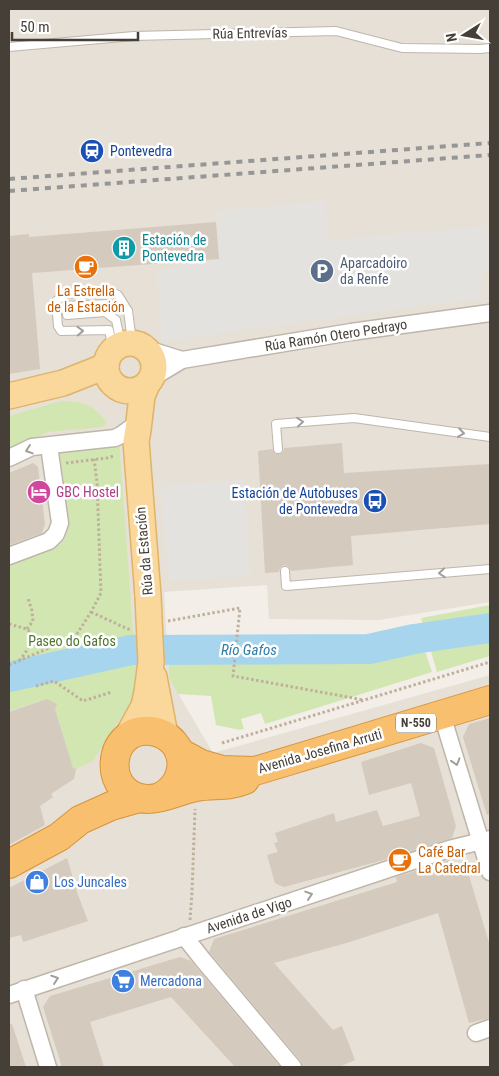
<svg xmlns="http://www.w3.org/2000/svg" width="499" height="1076" font-family="'Roboto Condensed',sans-serif">
<style>
.residential{fill:#e7e0d6}
.green{fill:#d2e6b2}
.parking{fill:#e4e2df}
.lines{fill:none;stroke-linecap:round;stroke-linejoin:round}
.river{stroke:#a6d5ed;stroke-width:30}
.building{fill:#d4cabd}
.lane-casing{stroke:#beb6aa;stroke-width:10}
.street-casing{stroke:#beb6aa;stroke-width:19}
.primary-casing{stroke:#dfb36a;stroke-width:28}
.highway-casing{stroke:#d7933d;stroke-width:30}
.path{stroke:#bfb09c;stroke-width:3;stroke-dasharray:2.5 2.5;stroke-linecap:butt}
.lane{stroke:#fff;stroke-width:8}
.street{stroke:#fff;stroke-width:16}
.primary{stroke:#fad79a;stroke-width:25}
.highway{stroke:#f8c06e;stroke-width:28}
.rail{stroke:#969696;stroke-width:4;stroke-dasharray:6 6;stroke-linecap:butt}
.primary-bridge-casing{stroke:#dfb36a;stroke-width:28;stroke-linecap:butt}
.primary-bridge{stroke:#fad79a;stroke-width:25}
.oneway{stroke:#a29f9b}
.labels{text-anchor:middle;dominant-baseline:central;stroke-width:5;stroke-linejoin:round;paint-order:stroke}
.shield{fill:#fff;stroke:#7e7973;stroke-width:1}
.shield-label{font-size:12px;font-weight:bold;fill:#463f37}
.street-label{font-size:14px;fill:#463f37;stroke:#fff}
.transit-label{font-size:14px;fill:#164399;stroke:#fff;text-anchor:start}
.culture-label{font-size:14px;fill:#0d838f;stroke:#fff;text-anchor:start}
.service-label{font-size:14px;fill:#4e5e75;stroke:#fff;text-anchor:start}
.food-label{font-size:14px;fill:#c56008;stroke:#fff}
.hotel-label{font-size:14px;fill:#b23c85;stroke:#fff;text-anchor:start}
.park-label{font-size:14px;fill:#4d762c;stroke:#fff}
.shop-label{font-size:14px;fill:#366cbe;stroke:#fff;text-anchor:start}
.water-label{font-size:15px;font-style:italic;fill:#327da6;stroke:#fff}
</style>
<rect width="100%" height="100%" fill="#f3efe8"/>
<path class="residential" d="M 9,9 L 490,9 L 490,602 L 379,620 L 269,619 L 267,585 L 164,592 L 169,678 L 213,753 L 490,675 L 490,1067 L 9,1067 Z"/>
<g class="green">
<path d="M 61,401 C 84,401 92,404 107,422 L 103,427 L 48,432 L 9,449 L 9,416 Z"/>
<path d="M 110,429 L 115,432 L 119,439 L 133,631 L 143,669 L 134,697 L 93,761 L 76,769 L 73,768 L 55,709 L 47,699 L 9,711 L 9,562 C 23,558 55,552 63,541 C 67,537 67,531 69,526 L 58,452 L 103,437 L 103,430 Z"/>
<path d="M 490,605 L 490,656 L 437,672 L 421,618 Z"/>
<path d="M 422,642 L 432,672 L 265,724 L 261,713 L 241,719 L 244,729 L 240,730 L 216,725 L 211,696 L 178,694 L 169,678 L 168,656 L 359,656 Z"/>
</g>
<g class="parking">
<path d="M 325,201 L 328,240 L 490,226 L 490,271 L 483,272 L 480,298 L 162,341 L 157,270 L 219,259 L 216,211 Z"/>
<path d="M 244,480 L 250,576 L 169,581 L 161,486 Z"/>
</g>
<g class="lines">
<path class="river" d="M 9,677 L 131,650 L 369,649 L 414,639 L 490,628"/>
</g>
<g class="building">
<path d="M 216,222 L 219,259 L 32,273 L 40,369 L 9,374 L 9,236 L 29,234 L 29,237 Z"/>
<path d="M 342,443 L 344,473 L 490,464 L 490,524 L 351,536 L 353,565 L 291,571 L 288,566 L 284,565 L 280,568 L 279,572 L 265,573 L 258,451 L 272,449 L 275,454 L 279,454 L 283,452 L 284,448 Z"/>
<path d="M 33,463 L 38,467 L 45,524 L 42,533 L 9,545 L 9,473 Z"/>
<path d="M 47,699 L 57,704 L 55,709 L 73,768 L 76,769 L 74,779 L 51,794 L 53,797 L 40,806 L 45,825 L 9,845 L 9,712 Z"/>
<path d="M 490,718 L 490,814 L 487,815 L 463,737 L 469,724 Z"/>
<path d="M 421,743 L 434,748 L 456,826 L 452,838 L 391,858 L 284,887 L 279,885 L 275,883 L 267,855 L 278,852 L 274,843 L 278,842 L 275,833 L 334,813 L 336,822 L 377,810 L 383,826 L 420,816 L 411,783 L 369,795 L 361,762 Z"/>
<path d="M 67,858 L 78,895 L 88,921 L 23,942 L 21,935 L 9,938 L 9,888 Z"/>
<path d="M 449,860 L 467,869 L 490,946 L 490,1018 L 469,1023 L 438,913 L 350,942 L 274,963 L 333,1030 L 342,1026 L 355,1060 L 339,1067 L 303,1067 L 301,1061 L 209,952 L 214,939 L 397,882 L 396,877 Z"/>
<path d="M 180,957 L 191,961 L 280,1067 L 235,1067 L 171,997 L 90,1022 L 104,1067 L 62,1067 L 43,1007 L 50,996 Z"/>
<path d="M 9,1024 L 12,1024 L 26,1067 L 9,1067 Z"/>
</g>
<g class="lines">
<g class="lane-casing">
<g id="lane">
<path d="M 9,47 L 134,36 L 336,31 L 402,48 L 480,49 L 490,48"/>
<path d="M 65,306 L 108,304 L 118,306 L 128,311"/>
<path d="M 67,315 L 105,312 L 116,320 L 121,344"/>
<path d="M 112,351 L 111,340 L 109,330 L 61,331 L 58,326 L 56,301 L 66,294 L 107,290 L 118,295 L 128,311 L 131,334 L 140,345"/>
<path d="M 278,449 L 276,424 L 354,418 L 490,437"/>
<path d="M 285,571 L 286,586 L 490,569"/>
</g>
</g>
<g class="street-casing">
<g id="street">
<path d="M 147,349 L 182,360"/>
<path d="M 152,378 L 182,360 L 351,332 L 490,313"/>
<path d="M 9,458 L 32,447 L 115,438 L 121,435 L 139,422"/>
<path d="M 9,556 L 49,541 L 56,534 L 60,523 L 49,446"/>
<path d="M 442,715 L 490,872"/>
<path d="M 184,936 L 203,960 L 293,1067"/>
<path d="M 24,989 L 48,1067"/>
<path d="M 9,995 L 449,849 L 490,839"/>
<path d="M 476,1033 L 490,1028"/>
</g>
</g>
<g class="primary-casing">
<g id="primary">
<circle cx="130" cy="367" r="24"/>
<path d="M 147,384 L 142,396 L 138,430 L 136,441 L 148,596"/>
<path d="M 9,396 L 63,383 L 106,366"/>
<path d="M 154,677 L 165,735"/>
<path d="M 127,737 L 144,706 L 147,692 L 151,662"/>
</g>
</g>
<g class="highway-casing">
<g id="highway">
<path d="M 179,752 L 201,764 L 222,770 L 255,771 L 490,700"/>
<path d="M 160,797 C 163,795 167,793 169,791 C 183,779 186,757 174,743 C 168,736 159,732 151,731 C 105,726 101,798 148,799 C 164,799 180,790 196,787 C 213,784 229,787 245,780"/>
<path d="M 9,864 L 59,837 L 80,820 L 111,806 L 139,798"/>
</g>
</g>
<g class="path">
<path d="M 66,463 L 107,458 L 114,456"/>
<path d="M 91,612 L 128,629 L 130,629"/>
<path d="M 168,621 L 240,608 L 233,676 L 364,700"/>
<path d="M 9,624 L 27,629 L 34,636 L 28,649 L 20,660"/>
<path d="M 27,629 L 33,621 L 32,611 L 28,598"/>
<path d="M 9,665 L 75,637 L 91,612 L 101,593 L 97,482 L 94,459"/>
<path d="M 36,686 L 54,681 L 83,701 L 112,692"/>
<path d="M 222,743 L 490,662"/>
<path d="M 190,920 L 192,892 L 195,809"/>
</g>
<use href="#lane" class="lane"/>
<use href="#street" class="street"/>
<use href="#primary" class="primary"/>
<use href="#highway" class="highway"/>
<g class="rail">
<path d="M 9,179 L 490,143"/>
<path d="M 9,191 L 490,155"/>
</g>
<g class="primary-bridge-casing">
<path id="primary-bridge" d="M 148,596 L 151,662"/>
</g>
<use href="#primary-bridge" class="primary-bridge"/>
</g>
<defs><path id="oneway-chevron" d="M-2-3.5L2.5 0L-2 3.5" fill="none" stroke-width="1.6" stroke-linecap="round" stroke-linejoin="round" transform="scale(1.25)"/></defs>
<g class="oneway">
<use href="#oneway-chevron" transform="translate(80 331) rotate(-2)"/>
<use href="#oneway-chevron" transform="translate(300 422) rotate(-5)"/>
<use href="#oneway-chevron" transform="translate(461 433) rotate(8)"/>
<use href="#oneway-chevron" transform="translate(29 450) rotate(161)"/>
<use href="#oneway-chevron" transform="translate(442 573) rotate(175)"/>
<use href="#oneway-chevron" transform="translate(456 762) rotate(73)"/>
<use href="#oneway-chevron" transform="translate(309 895) rotate(-18)"/>
<use href="#oneway-chevron" transform="translate(55 979) rotate(-19)"/>
</g>
<defs>
<g id="station-disc" transform="scale(1.25)"><circle r="9.5" fill="#1a4fb4" stroke="#fff"/><path d="M-3-6H3Q5-6 5-4V2Q5 4 3 4L4.5 6H3L1.5 4h-3L-3 6H-4.5L-3 4Q-5 4-5 2V-4Q-5-6-3-6ZM-3.5-4v3h7v-3ZM-3.5 1v1.5H-2V1ZM2 1v1.5H3.5V1Z" fill="#fff"/></g>
<g id="building-disc" transform="scale(1.25)"><circle r="9.5" fill="#0f9aa8" stroke="#fff"/><path d="M-4-6H4V6H1V3H-1V6H-4ZM-2.5-4.3h1.7v1.8h-1.7ZM.8-4.3h1.7v1.8H.8ZM-2.5-1h1.7V.8h-1.7ZM.8-1h1.7V.8H.8Z" fill="#fff"/></g>
<g id="cafe-disc" transform="scale(1.25)"><circle r="9.5" fill="#e8710a" stroke="#fff"/><path d="M-5.5-4.5H6V0H3Q3 3.5 0 3.5H-2.5Q-5.5 3.5-5.5 0ZM3-3.2v2h1.7v-2ZM-6 4.5H4V6H-6Z" fill="#fff"/></g>
<g id="parking-disc" transform="scale(1.25)"><circle r="9.5" fill="#5c6f8a" stroke="#fff"/><path d="M-3.5-5.5H1a3.5 3.5 0 0 1 0 7H-1V5.5H-3.5ZM-1-3.4V-.6H.8a1.4 1.4 0 0 0 0-2.8Z" fill="#fff"/></g>
<g id="hotel-disc" transform="scale(1.25)"><circle r="9.5" fill="#d1479c" stroke="#fff"/><path d="M-6-4.5h1.5V1H6V5H4.5V3h-9V5H-6ZM-4 0a1.8 1.8 0 1 1 3.6 0ZM.5 0V-2.5h3Q6-2.5 6 0Z" fill="#fff"/></g>
<g id="bus-disc" transform="scale(1.25)"><circle r="9.5" fill="#1a4fb4" stroke="#fff"/><path d="M-5-6H5V4H4V6H2V4H-2V6H-4V4H-5ZM-3.5-4V0h7V-4ZM-3.5 1.2v1.5H-2V1.2ZM2 1.2v1.5H3.5V1.2Z" fill="#fff"/></g>
<g id="shop-disc" transform="scale(1.25)"><circle r="9.5" fill="#3f7fe0" stroke="#fff"/><path d="M-5-2.5h2.3a2.7 3.5 0 0 1 5.4 0H5L5.5 6h-11ZM-1.5-2.5h3a1.5 2.3 0 0 0-3 0Z" fill="#fff"/></g>
<g id="supermarket-disc" transform="scale(1.25)"><circle r="9.5" fill="#3f7fe0" stroke="#fff"/><path d="M-6-5.5h2.5l.6 2H6L4.5 2H-2.5L-4.4-4H-6ZM-1.5 3.2a1.3 1.3 0 1 0 .1 0ZM3 3.2a1.3 1.3 0 1 0 .1 0Z" fill="#fff"/></g>
</defs>
<g fill-rule="evenodd">
<use href="#station-disc" x="92" y="151"/>
<use href="#building-disc" x="124" y="248"/>
<use href="#cafe-disc" x="86" y="267"/>
<use href="#parking-disc" x="322" y="271"/>
<use href="#hotel-disc" x="39" y="492"/>
<use href="#bus-disc" x="375" y="501"/>
<use href="#cafe-disc" x="400" y="860"/>
<use href="#shop-disc" x="37" y="882"/>
<use href="#supermarket-disc" x="123" y="981"/>
</g>
<g class="labels">
<rect class="shield" x="396" y="713.5" width="40" height="19" rx="4"/>
<g class="shield-label">
<text x="416" y="723">N-550</text>
</g>
<g class="street-label">
<text transform="translate(250 33) rotate(-1)">Rúa Entrevías</text>
<text transform="translate(336 335) rotate(-9)">Rúa Ramón Otero Pedrayo</text>
<text transform="translate(144 551) rotate(-95)">Rúa da Estación</text>
<text transform="translate(320 751) rotate(-16)">Avenida Josefina Arruti</text>
<text transform="translate(249 915) rotate(-18)">Avenida de Vigo</text>
</g>
<g class="transit-label">
<text x="110" y="151">Pontevedra</text>
<text x="358" y="493" text-anchor="end">Estación de Autobuses<tspan x="358" dy="16">de Pontevedra</tspan></text>
</g>
<g class="culture-label">
<text x="142" y="240">Estación de<tspan x="142" dy="16">Pontevedra</tspan></text>
</g>
<g class="service-label">
<text x="340" y="263">Aparcadoiro<tspan x="340" dy="16">da Renfe</tspan></text>
</g>
<g class="food-label">
<text x="86" y="291">La Estrella<tspan x="86" dy="16">de la Estación</tspan></text>
<text x="418" y="852" text-anchor="start">Café Bar<tspan x="418" dy="16">La Catedral</tspan></text>
</g>
<g class="hotel-label">
<text x="56" y="492">GBC Hostel</text>
</g>
<g class="park-label">
<text x="72" y="641">Paseo do Gafos</text>
</g>
<g class="shop-label">
<text x="54" y="882">Los Juncales</text>
<text x="140" y="981">Mercadona</text>
</g>
<g class="water-label">
<text x="249" y="650">Río Gafos</text>
</g>
</g>
<rect width="499" height="1076" fill="none" stroke="#463f37" stroke-width="20"/>
<g transform="translate(464 35) rotate(259)" stroke="#ffffff" stroke-width="4" paint-order="stroke">
<path d="M0-4L9 19L0 12L-9 19Z" fill="#463f37"/>
<text y="-8" font-size="14" font-weight="bold" text-anchor="middle" fill="#463f37">N</text>
</g>
<path d="M12 32v8h126v-8" fill="none" stroke="#463f37" stroke-width="2.5"/>
<text x="20" y="32" font-size="15" fill="#463f37" stroke="#ffffff" stroke-width="4" paint-order="stroke">50 m</text>
</svg>
